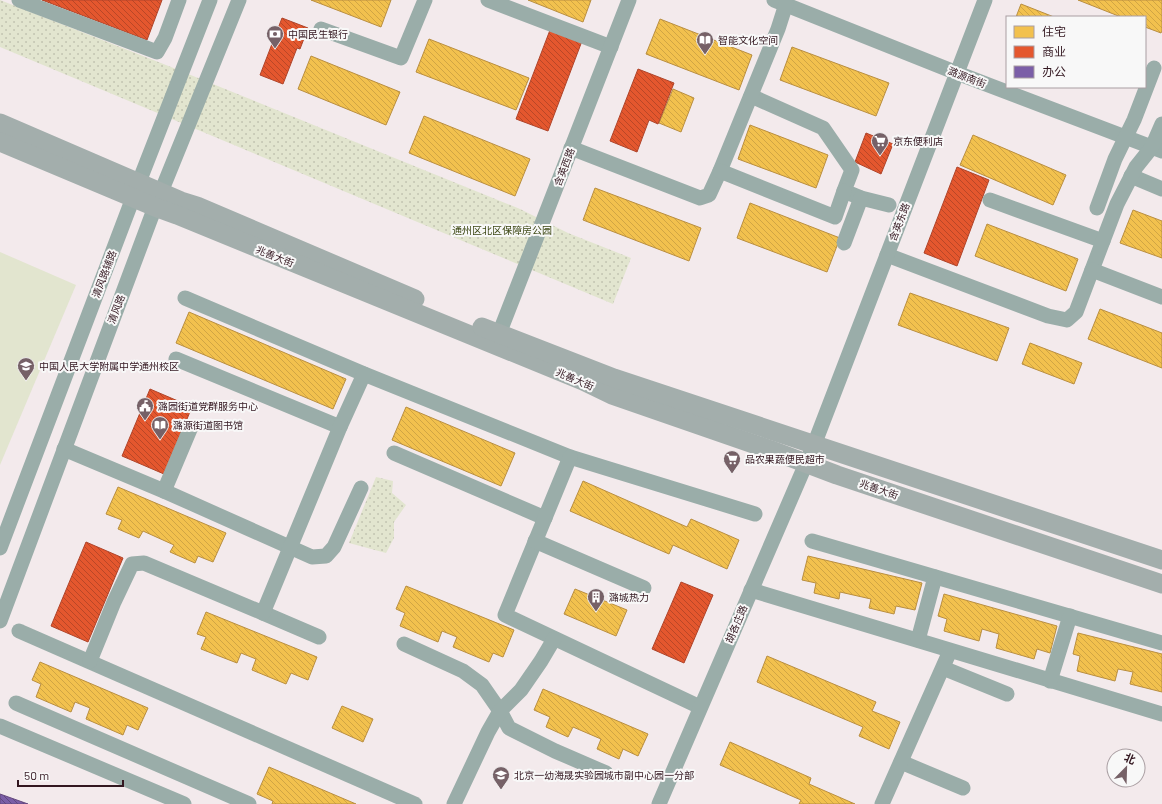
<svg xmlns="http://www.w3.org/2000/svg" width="1162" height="804" font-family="Barlow,'Noto Sans SC',sans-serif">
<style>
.park{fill:url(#park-dots)}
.pitch{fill:#e2e5cf}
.homes{fill:url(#homes-back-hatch);stroke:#b98e40}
.shops{fill:url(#shops-back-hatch);stroke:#af442a}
.offices{fill:url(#offices-back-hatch);stroke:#65497e}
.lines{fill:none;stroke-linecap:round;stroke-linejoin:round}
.minor{stroke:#9aada9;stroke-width:15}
.major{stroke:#a3aeac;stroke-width:19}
.labels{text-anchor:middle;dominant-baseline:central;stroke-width:4;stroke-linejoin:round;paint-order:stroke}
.poi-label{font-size:10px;fill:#331720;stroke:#f8f8f8;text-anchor:start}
.street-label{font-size:10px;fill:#331720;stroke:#f8f8f8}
.park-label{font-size:10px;fill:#3a4511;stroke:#f8f8f8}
</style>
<defs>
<pattern id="park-dots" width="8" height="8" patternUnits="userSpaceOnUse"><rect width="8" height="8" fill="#e2e5cf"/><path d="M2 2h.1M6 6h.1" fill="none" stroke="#c2c4b1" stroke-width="1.8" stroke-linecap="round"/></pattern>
<pattern id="homes-back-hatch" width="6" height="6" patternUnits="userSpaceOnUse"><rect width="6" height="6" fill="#f2c14e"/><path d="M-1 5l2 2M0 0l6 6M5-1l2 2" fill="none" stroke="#d0a544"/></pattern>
<pattern id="shops-back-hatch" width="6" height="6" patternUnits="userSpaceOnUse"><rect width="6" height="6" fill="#e4572e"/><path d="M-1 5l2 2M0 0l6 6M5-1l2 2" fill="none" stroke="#b94727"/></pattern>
<pattern id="offices-back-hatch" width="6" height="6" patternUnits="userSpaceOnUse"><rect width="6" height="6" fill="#7b5ea7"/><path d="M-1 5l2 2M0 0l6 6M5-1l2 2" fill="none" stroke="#604880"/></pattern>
</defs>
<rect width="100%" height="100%" fill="#f3eaec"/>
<g class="park">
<path d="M 0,0 L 166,65 L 520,209 L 568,233 L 631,258 L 613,304 L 0,47 Z"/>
<path d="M 376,477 L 393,481 L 392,493 L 406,505 L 394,522 L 394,538 L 386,553 L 349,543 Z"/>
</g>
<path class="pitch" d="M 0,252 L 76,285 L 0,465 Z"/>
<g class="homes">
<path d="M 311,0 L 391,0 L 381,27 Z"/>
<path d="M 528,0 L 591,0 L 583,22 Z"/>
<path d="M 1078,0 L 1162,0 L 1162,31 L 1161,33 L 1145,27 L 1145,17 L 1121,17 Z"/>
<path d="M 1021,4 L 1054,17 L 1016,17 Z"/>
<path d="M 660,19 L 752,55 L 739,90 L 646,54 Z"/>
<path d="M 429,39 L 529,78 L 516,110 L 416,72 Z"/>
<path d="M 792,47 L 889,83 L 876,116 L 780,80 Z"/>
<path d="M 311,56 L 400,92 L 386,125 L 298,89 Z"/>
<path d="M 673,89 L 694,98 L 681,132 L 659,123 Z"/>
<path d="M 424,116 L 530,159 L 515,196 L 409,153 Z"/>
<path d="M 750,125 L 828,155 L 816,188 L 738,159 Z"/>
<path d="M 973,135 L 1066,175 L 1053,205 L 960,165 Z"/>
<path d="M 595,188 L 701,228 L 689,261 L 583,220 Z"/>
<path d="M 750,203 L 840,238 L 827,272 L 737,238 Z"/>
<path d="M 1133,210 L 1162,221 L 1162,258 L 1120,243 Z"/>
<path d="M 987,224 L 1078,259 L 1066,291 L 975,256 Z"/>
<path d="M 910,293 L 1009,328 L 997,361 L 898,325 Z"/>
<path d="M 1100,309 L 1162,333 L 1162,368 L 1088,339 Z"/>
<path d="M 189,312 L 346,379 L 333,409 L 176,343 Z"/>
<path d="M 1030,343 L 1082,363 L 1074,384 L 1022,364 Z"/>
<path d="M 406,407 L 515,453 L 501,486 L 392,440 Z"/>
<path d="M 583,481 L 687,527 L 691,519 L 739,540 L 727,569 L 673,545 L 669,554 L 570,511 Z"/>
<path d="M 118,487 L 226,533 L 213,562 L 198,556 L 195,563 L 170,552 L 174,545 L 143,531 L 139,538 L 118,529 L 122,520 L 106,514 Z"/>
<path d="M 808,556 L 922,583 L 915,610 L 896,606 L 894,614 L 869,608 L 871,599 L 840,592 L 839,599 L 814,593 L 816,583 L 802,580 Z"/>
<path d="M 406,586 L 514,630 L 503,657 L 493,653 L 489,662 L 453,647 L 457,637 L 442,631 L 438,642 L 400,626 L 405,613 L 396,609 Z"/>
<path d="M 575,589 L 627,610 L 616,636 L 564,614 Z"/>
<path d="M 944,594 L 1057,626 L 1050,653 L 1037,649 L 1034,659 L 996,648 L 999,634 L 982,629 L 979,641 L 944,631 L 947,619 L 938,616 Z"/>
<path d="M 206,612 L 317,657 L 308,680 L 291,673 L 286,684 L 252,670 L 256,659 L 241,653 L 237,663 L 201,649 L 206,637 L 197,634 Z"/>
<path d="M 1078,633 L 1162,654 L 1162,692 L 1130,684 L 1133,672 L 1118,669 L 1115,681 L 1077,671 L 1080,656 L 1073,654 Z"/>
<path d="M 767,656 L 876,702 L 872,711 L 900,722 L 889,749 L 859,736 L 863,727 L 757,682 Z"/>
<path d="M 40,662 L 148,708 L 138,730 L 127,725 L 123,735 L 86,719 L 90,708 L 75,702 L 71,712 L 36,697 L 41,684 L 32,680 Z"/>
<path d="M 543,689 L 648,734 L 638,756 L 623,749 L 619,759 L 597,749 L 601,739 L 573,727 L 568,737 L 546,727 L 550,717 L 534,710 Z"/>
<path d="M 342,706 L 373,719 L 363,742 L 332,728 Z"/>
<path d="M 730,742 L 811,778 L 809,784 L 855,804 L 799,804 L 801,800 L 720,765 Z"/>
<path d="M 269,767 L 356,804 L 272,804 L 273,801 L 257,794 Z"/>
</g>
<g class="shops">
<path d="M 42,0 L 162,0 L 147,40 Z"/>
<path d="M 282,18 L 308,28 L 300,49 L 297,48 L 283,84 L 260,75 Z"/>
<path d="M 550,30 L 582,41 L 548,131 L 516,119 Z"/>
<path d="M 638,69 L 674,83 L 658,124 L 649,120 L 637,152 L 610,141 Z"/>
<path d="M 866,133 L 893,144 L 881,174 L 855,162 Z"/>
<path d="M 957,167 L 989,180 L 957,266 L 924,253 Z"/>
<path d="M 150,389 L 192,407 L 164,474 L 122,456 Z"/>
<path d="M 86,542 L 123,558 L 88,642 L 51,626 Z"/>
<path d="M 681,582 L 713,595 L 684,663 L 652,649 Z"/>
</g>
<path class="offices" d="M 0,794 L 28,804 L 0,804 Z"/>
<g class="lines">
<g class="minor">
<path d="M 19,0 L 157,52 L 165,38 L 179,0"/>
<path d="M 488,0 L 611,47"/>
<path d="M 774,0 L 957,73 L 1162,151"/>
<path d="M 321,29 L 401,58 L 425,0"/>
<path d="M 751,96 L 823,128 L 852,170 L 844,191 L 861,198 L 889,205"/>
<path d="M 571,148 L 700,198 L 709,195 L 720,171 L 778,29 L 786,4"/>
<path d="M 720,171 L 835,217 L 844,191"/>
<path d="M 1131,176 L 1162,189"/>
<path d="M 990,200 L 1103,241"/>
<path d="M 1097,208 L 1115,159 L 1134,120 L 1154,68"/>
<path d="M 844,243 L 861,198"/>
<path d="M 887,255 L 1048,316 L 1067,320 L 1076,312 L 1117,204 L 1136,167 L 1152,147 L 1162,124"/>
<path d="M 1092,270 L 1162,297"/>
<path d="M 185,298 L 364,374 L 570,457 L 755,514"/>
<path d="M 499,334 L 629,0"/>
<path d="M 176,359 L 340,427"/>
<path d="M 64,449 L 164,491 L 312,557 L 326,556 L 334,547 L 361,488"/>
<path d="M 394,453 L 545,518"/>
<path d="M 570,457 L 505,615 L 700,707"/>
<path d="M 164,491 L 191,427"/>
<path d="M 535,541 L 644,588"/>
<path d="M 812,541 L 1162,643"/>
<path d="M 0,548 L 139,182 L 210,0"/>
<path d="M 751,590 L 1162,714"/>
<path d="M 263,613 L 319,637"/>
<path d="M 0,621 L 155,207 L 239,0"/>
<path d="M 19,631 L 415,804"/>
<path d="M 918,640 L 935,577"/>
<path d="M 404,644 L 463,671 L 482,685 L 500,711 L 509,728 L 555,751 L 606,773"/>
<path d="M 90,661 L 114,602 L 132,564 L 144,563 L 263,613 L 340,427 L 364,374"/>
<path d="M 943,668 L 1007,694"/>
<path d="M 1050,681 L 1070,616"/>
<path d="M 16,703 L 249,804"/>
<path d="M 0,726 L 184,804"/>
<path d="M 901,762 L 963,788"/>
<path d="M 454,804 L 488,732 L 500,711 L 521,690 L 541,661 L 554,639"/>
<path d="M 659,804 L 814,445 L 985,0"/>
<path d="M 882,804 L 950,651"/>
</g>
<g class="major">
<path d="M 0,123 L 181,201 L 197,206 L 415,299"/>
<path d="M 0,142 L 155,207 L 177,215 L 583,381 L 612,395 L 771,450 L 837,475 L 1162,584"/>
<path d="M 482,327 L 614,378 L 1162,560"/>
</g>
</g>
<defs>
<g id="bank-pin" transform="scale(0.9)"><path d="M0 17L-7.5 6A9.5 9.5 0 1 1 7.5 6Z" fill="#766167" stroke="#f8f8f8"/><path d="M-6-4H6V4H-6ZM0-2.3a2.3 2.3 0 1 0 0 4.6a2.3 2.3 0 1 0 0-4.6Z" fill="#fff"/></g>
<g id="library-pin" transform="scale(0.9)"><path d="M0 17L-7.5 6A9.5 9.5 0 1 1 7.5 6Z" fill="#766167" stroke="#f8f8f8"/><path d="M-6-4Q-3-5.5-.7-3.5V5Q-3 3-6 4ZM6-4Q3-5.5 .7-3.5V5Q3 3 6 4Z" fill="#fff"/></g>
<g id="supermarket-pin" transform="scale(0.9)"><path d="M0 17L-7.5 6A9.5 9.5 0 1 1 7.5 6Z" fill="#766167" stroke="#f8f8f8"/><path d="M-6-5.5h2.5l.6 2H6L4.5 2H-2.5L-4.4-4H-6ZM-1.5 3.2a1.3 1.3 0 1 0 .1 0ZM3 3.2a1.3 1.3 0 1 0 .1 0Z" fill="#fff"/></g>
<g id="school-pin" transform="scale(0.9)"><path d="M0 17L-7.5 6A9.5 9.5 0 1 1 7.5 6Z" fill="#766167" stroke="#f8f8f8"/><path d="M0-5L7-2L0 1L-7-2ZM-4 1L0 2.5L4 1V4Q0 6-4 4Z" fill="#fff"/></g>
<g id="civic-pin" transform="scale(0.9)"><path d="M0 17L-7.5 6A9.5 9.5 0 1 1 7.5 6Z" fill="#766167" stroke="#f8f8f8"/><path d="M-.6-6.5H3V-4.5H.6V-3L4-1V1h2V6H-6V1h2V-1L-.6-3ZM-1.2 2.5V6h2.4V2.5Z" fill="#fff"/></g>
<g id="building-pin" transform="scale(0.9)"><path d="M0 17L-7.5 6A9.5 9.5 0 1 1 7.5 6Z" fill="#766167" stroke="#f8f8f8"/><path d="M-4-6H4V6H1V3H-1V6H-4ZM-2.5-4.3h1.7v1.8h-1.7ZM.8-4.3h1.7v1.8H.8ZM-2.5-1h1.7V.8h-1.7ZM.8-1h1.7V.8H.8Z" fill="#fff"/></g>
</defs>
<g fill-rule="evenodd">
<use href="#bank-pin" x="275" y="34"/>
<use href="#library-pin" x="705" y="40"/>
<use href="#supermarket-pin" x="880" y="141"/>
<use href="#school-pin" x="26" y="366"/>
<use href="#civic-pin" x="145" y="406"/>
<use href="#library-pin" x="160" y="425"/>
<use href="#supermarket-pin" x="732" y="459"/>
<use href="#building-pin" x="596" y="597"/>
<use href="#school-pin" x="501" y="775"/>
</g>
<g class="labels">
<g class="poi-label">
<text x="288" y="34">中国民生银行</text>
<text x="718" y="40">智能文化空间</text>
<text x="893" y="141">京东便利店</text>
<text x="39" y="366">中国人民大学附属中学通州校区</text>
<text x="158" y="406">潞园街道党群服务中心</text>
<text x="173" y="425">潞源街道图书馆</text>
<text x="745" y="459">品农果蔬便民超市</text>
<text x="609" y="597">潞城热力</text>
<text x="514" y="775">北京一幼海晟实验园城市副中心园一分部</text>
</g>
<g class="street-label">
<text transform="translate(967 77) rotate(21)">潞源南街</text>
<text transform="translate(564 167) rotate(-69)">含英西路</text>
<text transform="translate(899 222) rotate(-69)">含英东路</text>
<text transform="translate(275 256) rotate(22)">兆善大街</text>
<text transform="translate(104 274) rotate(-69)">清风路辅路</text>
<text transform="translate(116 309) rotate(-69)">清风路</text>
<text transform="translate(575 379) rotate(23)">兆善大街</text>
<text transform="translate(879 489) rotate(19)">兆善大街</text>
<text transform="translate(736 624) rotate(-67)">胡各庄路</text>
</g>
<g class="park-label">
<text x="502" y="230">通州区北区保障房公园</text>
</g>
</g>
<rect x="1006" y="16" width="140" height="72" fill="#f8f8f8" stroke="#a99ea2"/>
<rect x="1014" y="26" width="20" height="12" fill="#f2c14e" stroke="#a99ea2"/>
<text x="1042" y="36" font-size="12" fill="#331720">住宅</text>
<rect x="1014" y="46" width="20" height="12" fill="#e4572e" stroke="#a99ea2"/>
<text x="1042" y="56" font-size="12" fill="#331720">商业</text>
<rect x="1014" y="66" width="20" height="12" fill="#7b5ea7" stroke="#a99ea2"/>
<text x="1042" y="76" font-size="12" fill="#331720">办公</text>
<g transform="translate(1126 768) rotate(23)"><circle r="19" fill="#f8f8f8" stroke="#a99ea2"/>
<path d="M0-3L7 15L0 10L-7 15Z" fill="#766167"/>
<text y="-6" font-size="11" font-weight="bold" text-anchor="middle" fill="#331720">北</text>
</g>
<path d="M18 780v6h105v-6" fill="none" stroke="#331720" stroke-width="2"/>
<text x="24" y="780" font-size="12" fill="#331720" stroke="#f8f8f8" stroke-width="3" paint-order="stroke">50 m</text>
</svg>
